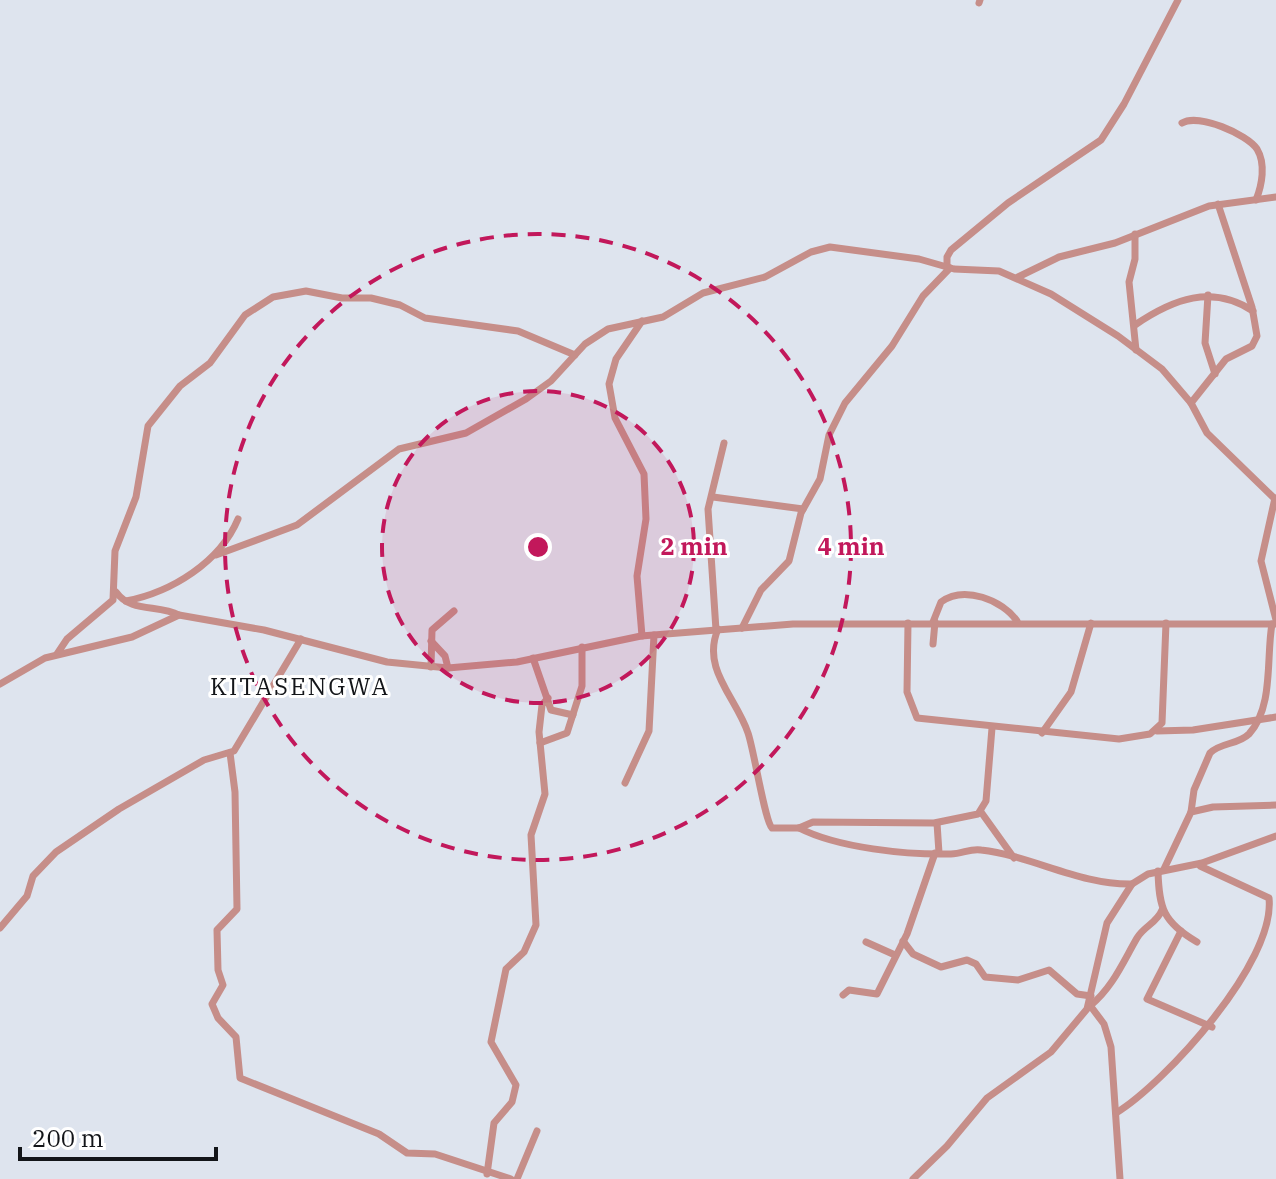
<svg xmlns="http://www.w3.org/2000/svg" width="1276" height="1179" font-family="'IBM Plex Serif',serif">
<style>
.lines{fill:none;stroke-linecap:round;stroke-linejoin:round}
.minor{stroke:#c68e89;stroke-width:7}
.ring{fill:none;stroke:#c2185b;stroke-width:4;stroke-dasharray:14 10}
.labels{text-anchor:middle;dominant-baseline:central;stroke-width:6;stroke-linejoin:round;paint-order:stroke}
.quarter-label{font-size:24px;letter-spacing:2px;fill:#131519;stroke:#fff}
.centre{fill:#c2185b;stroke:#fff;stroke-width:4}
.ring-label{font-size:24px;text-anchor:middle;font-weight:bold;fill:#c2185b;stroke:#fff;stroke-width:6;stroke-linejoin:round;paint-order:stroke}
</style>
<rect width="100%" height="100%" fill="#dee4ee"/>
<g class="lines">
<g class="minor">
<path d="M 979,3 L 980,0"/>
<path d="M 1182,123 C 1198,113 1247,134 1257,149 C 1266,164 1262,185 1256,200"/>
<path d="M 1135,234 L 1135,259 L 1129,282 L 1136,350"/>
<path d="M 947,268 L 947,257 L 951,250 L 1008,203 L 1101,140 L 1124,104 L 1178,0"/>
<path d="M 1018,277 L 1059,257 L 1115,243 L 1209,206 L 1276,197"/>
<path d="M 1208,295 L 1205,343 L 1215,374"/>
<path d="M 1135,325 C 1173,299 1212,284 1253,311"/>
<path d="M 1191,403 L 1226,359 L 1252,346 L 1257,336 L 1252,307 L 1218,204"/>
<path d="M 713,497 L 803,509"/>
<path d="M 1275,498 L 1261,561 L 1276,620"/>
<path d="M 216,555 L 297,525 L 399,449 L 466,433 L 526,399 L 551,381 L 585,344 L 608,329 L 663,317 L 703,293 L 765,277 L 811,252 L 830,247 L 919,259 L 954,269 L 999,271 L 1051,294 L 1118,336 L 1162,369 L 1191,403 L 1207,433 L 1276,500"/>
<path d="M 116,592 C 131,613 158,604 179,615"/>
<path d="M 126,601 C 172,592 220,562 238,519"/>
<path d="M 933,622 L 941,602 C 964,585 1003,600 1017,621"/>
<path d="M 908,623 L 907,692 L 917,718 L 1119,739 L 1150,734 L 1162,723 L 1166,623"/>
<path d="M 742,628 L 761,590 L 789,561 L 801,513 L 820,479 L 829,435 L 845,403 L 892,346 L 923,296 L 950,268"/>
<path d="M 718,629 C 701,669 736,697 748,733 C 754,750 765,822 772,828 L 799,828 L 813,822 L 934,823 L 978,814 L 986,801 L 992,728"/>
<path d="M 716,630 L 708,509 L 724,443"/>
<path d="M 642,636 L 637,576 L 646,519 L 644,474 L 615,418 L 609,384 L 616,359 L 642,321"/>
<path d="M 431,641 L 445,656 L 448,668"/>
<path d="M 933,644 L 935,622"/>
<path d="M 57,654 L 67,639 L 113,600 L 115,551 L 136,497 L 148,426 L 180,386 L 210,363 L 245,315 L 273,297 L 306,291 L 342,298 L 371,298 L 400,305 L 425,318 L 518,331 L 575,355"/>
<path d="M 533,658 L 551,710 L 573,715"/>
<path d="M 431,667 L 432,630 L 454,611"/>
<path d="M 0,684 L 45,658 L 132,637 L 179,615 L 264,630 L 387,662 L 448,668 L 517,662 L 641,636 L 793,624 L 1276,624"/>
<path d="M 1157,731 L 1193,730 L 1276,717"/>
<path d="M 1042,733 L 1071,692 L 1091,623"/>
<path d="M 540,743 L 567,733 L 582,686 L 582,647"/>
<path d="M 230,753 L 235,792 L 237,909 L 217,930 L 218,970 L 223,985 L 212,1004 L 218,1018 L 236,1037 L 240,1078 L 379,1134 L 407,1153 L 435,1154 L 511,1179"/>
<path d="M 625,783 L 649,731 L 654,635"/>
<path d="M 981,812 L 1014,858"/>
<path d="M 1191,812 L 1194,790 L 1210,753 C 1221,742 1238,745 1249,734 C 1274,707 1266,657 1272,624"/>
<path d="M 937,823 L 939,853"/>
<path d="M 799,828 C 838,848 907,855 951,854 C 962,854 971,848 981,850 C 1033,856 1079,885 1132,884"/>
<path d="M 1164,869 L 1191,812 L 1213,807 L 1276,805"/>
<path d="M 1158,871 C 1159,908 1163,922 1197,942"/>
<path d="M 0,928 L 27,896 L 33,876 L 56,852 L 119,809 L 204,760 L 234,751 L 301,639"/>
<path d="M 1181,931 L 1147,999 L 1212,1027"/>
<path d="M 903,941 L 913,954 L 941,967 L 967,960 L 976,964 L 985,977 L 1018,980 L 1049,970 L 1077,994 L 1091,996"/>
<path d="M 866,942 L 895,955"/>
<path d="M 843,995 L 849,990 L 877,994 L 907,934 L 935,853"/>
<path d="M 1089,1004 L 1104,1024 L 1111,1047 L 1120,1179"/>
<path d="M 1090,1006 C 1113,987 1123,962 1137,938 C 1144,926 1157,923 1162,910"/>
<path d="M 1116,1113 C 1165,1083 1276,962 1269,898 L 1200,866"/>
<path d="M 487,1174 L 494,1123 L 512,1102 L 516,1085 L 491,1042 L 506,969 L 524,952 L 536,925 L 531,835 L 545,794 L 539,732 L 542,705 L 548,698"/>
<path d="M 517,1179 L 537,1131"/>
<path d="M 913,1179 L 947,1146 L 987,1098 L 1051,1052 L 1087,1009 L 1107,923 L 1132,884 L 1148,874 L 1202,863 L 1276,836"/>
</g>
</g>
<circle cx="538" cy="547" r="156" fill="#c2185b" fill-opacity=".12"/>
<g class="ring">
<circle cx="538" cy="547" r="156"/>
<circle cx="538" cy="547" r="313"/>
</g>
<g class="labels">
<g class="quarter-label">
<text x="300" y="686">KITASENGWA</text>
</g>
</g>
<circle cx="538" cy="547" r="12" class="centre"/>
<g class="ring-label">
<text x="694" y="555">2 min</text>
<text x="851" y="555">4 min</text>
</g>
<path d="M20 1147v12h196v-12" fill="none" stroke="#131519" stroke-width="4"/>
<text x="32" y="1147" font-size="24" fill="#131519" stroke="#ffffff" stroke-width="6" paint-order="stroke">200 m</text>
</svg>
